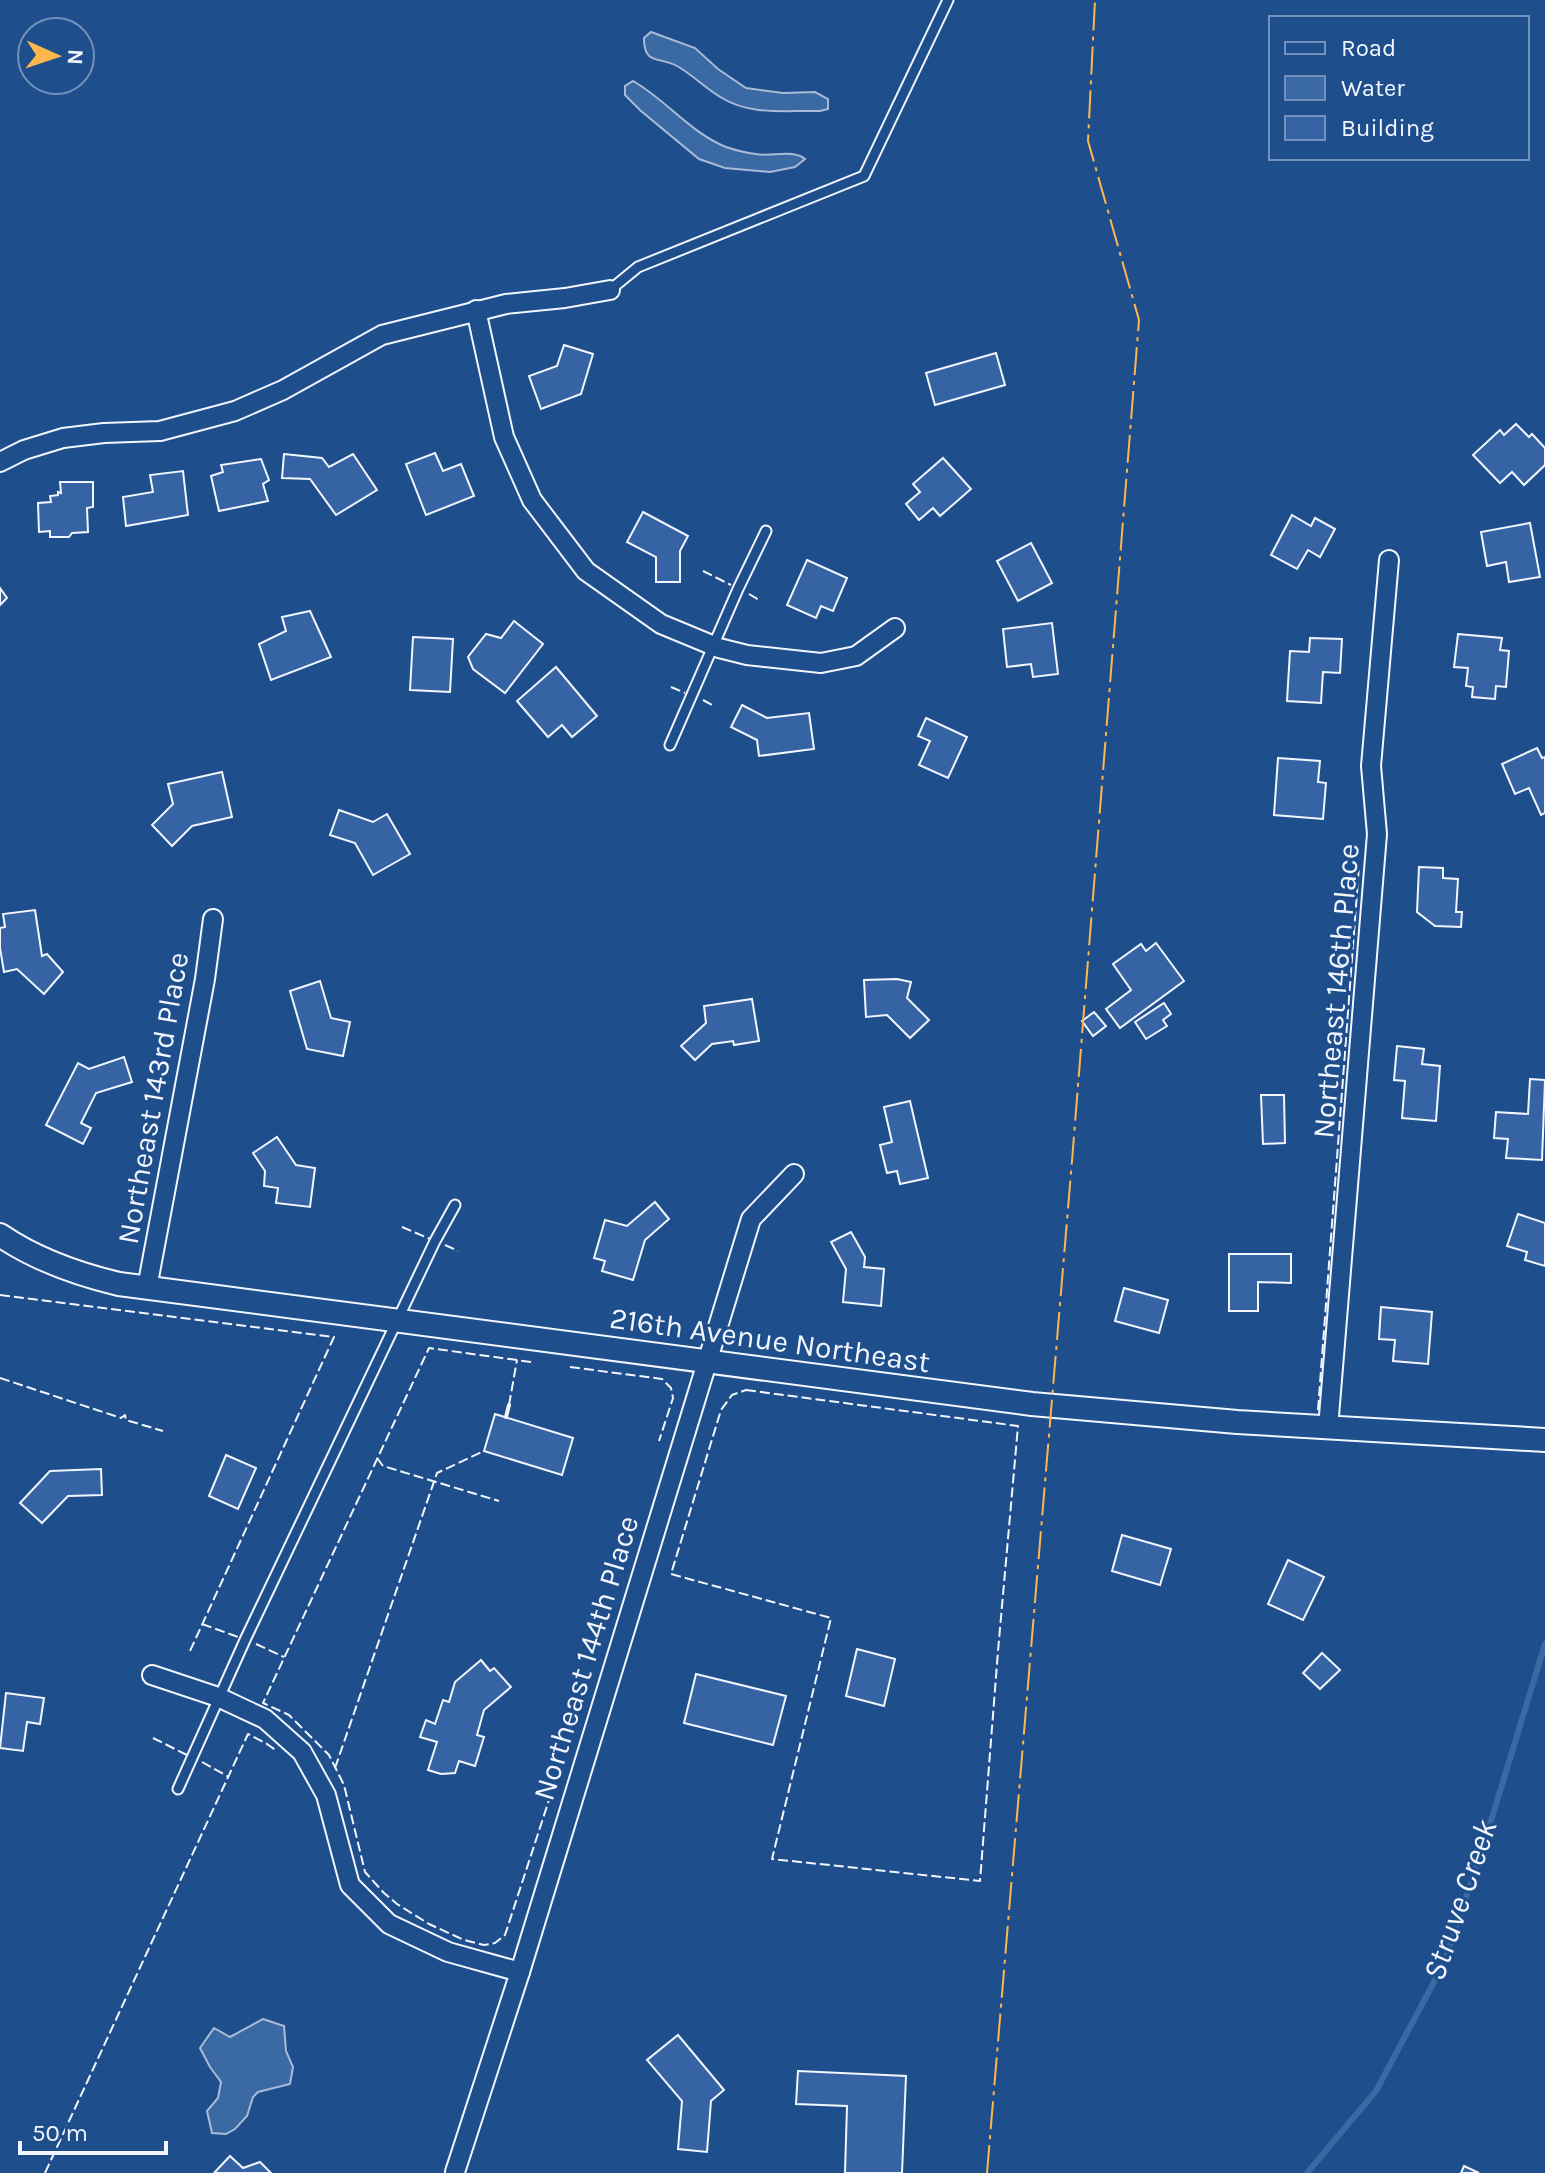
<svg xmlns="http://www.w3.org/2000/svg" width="1545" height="2173" font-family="Karla,sans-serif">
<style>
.water{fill:#3b69a3;stroke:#a8bbd7;stroke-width:2}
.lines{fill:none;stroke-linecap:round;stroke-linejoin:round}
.stream{stroke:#3b69a3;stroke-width:6}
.building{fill:#3563a3;stroke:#f2f6ff;stroke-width:2}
.service-casing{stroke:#f2f6ff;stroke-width:13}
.minor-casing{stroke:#f2f6ff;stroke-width:22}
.tertiary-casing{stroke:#f2f6ff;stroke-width:26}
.service{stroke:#1f4e8c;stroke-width:9}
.minor{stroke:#1f4e8c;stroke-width:18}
.tertiary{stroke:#1f4e8c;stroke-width:22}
.fence{stroke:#f2f6ff;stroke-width:2;stroke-dasharray:10 4;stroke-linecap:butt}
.wall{stroke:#f2f6ff;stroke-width:4}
.power{stroke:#ffb74d;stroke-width:2;stroke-dasharray:28 6 4 6;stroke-linecap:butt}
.labels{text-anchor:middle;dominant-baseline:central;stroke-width:6;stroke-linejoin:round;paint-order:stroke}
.street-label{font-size:30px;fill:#f2f6ff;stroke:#1f4e8c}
.water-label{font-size:32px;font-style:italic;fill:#f2f6ff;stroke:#1f4e8c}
</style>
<rect width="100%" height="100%" fill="#1f4e8c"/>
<g class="water">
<path d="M 651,32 L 695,48 L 718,69 L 746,88 L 783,93 L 815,92 L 828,99 L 828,109 L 820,111 C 788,110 751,116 722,98 C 706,89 693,75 677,66 C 659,56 644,66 644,38 Z"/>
<path d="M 633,81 C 665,99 691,133 726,147 C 735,150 747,153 756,154 C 772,157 793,149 805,159 L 795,167 L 770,172 L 725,168 L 699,159 L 641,111 L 625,95 L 625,86 Z"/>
<path d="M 263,2019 L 284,2026 L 286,2051 L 293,2067 L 290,2084 L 258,2092 L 253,2097 L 247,2116 L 235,2129 L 226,2134 L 212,2133 L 207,2111 L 218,2098 L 221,2082 L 210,2067 L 200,2048 L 214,2028 L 230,2037 Z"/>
</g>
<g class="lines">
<path class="stream" d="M 1307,2173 L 1376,2091 L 1443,1965 L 1483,1847 L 1545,1644"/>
</g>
<g class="building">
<path d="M 564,345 L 593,354 L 581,394 L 541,409 L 529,376 L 557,366 Z"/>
<path d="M 996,353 L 1005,385 L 935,405 L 926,373 Z"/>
<path d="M 1516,424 L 1529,437 L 1532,434 L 1545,448 L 1545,465 L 1524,485 L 1512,472 L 1500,483 L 1473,455 L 1500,430 L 1504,435 Z"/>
<path d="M 435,453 L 443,471 L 461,464 L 474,496 L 426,515 L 406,464 Z"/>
<path d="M 284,454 L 322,458 L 329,467 L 353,454 L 377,490 L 336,515 L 310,479 L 282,478 Z"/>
<path d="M 943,458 L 971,489 L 940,516 L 933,508 L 919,520 L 906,504 L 920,492 L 913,484 Z"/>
<path d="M 261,459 L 269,480 L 263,484 L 268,501 L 219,511 L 211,476 L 223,472 L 221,465 Z"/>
<path d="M 183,471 L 188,515 L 126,526 L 123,497 L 153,492 L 150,475 Z"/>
<path d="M 60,482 L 93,482 L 93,507 L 87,508 L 88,532 L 72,533 L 69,537 L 50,537 L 50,531 L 39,532 L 38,503 L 51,502 L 50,496 L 58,495 L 58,492 L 61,493 Z"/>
<path d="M 643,512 L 688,536 L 680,551 L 680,582 L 656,582 L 656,557 L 627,542 Z"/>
<path d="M 1292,515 L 1311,526 L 1315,518 L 1335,529 L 1320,557 L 1308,550 L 1297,569 L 1271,555 Z"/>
<path d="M 1530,523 L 1540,577 L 1509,582 L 1506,562 L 1487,566 L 1481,532 Z"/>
<path d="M 1031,543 L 1052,583 L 1018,601 L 997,561 Z"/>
<path d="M 807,560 L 847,578 L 833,611 L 821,606 L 816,618 L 787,605 Z"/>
<path d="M 0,588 L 7,598 L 0,605 Z"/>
<path d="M 310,611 L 331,657 L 271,680 L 259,644 L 286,631 L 282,617 Z"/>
<path d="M 514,621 L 543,644 L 505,693 L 473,669 L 468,657 L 486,634 L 501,638 Z"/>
<path d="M 1052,623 L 1058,674 L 1033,677 L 1031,664 L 1007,667 L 1003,629 Z"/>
<path d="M 1458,634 L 1502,638 L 1500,650 L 1509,651 L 1506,687 L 1496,686 L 1495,699 L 1472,697 L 1473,687 L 1466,686 L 1468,668 L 1454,667 Z"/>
<path d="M 413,637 L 453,639 L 450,692 L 410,690 Z"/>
<path d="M 1310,638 L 1342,639 L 1340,673 L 1323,672 L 1321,703 L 1287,701 L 1290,651 L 1309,652 Z"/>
<path d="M 556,667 L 597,716 L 572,737 L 562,725 L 548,737 L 517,701 Z"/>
<path d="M 742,705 L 767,718 L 809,713 L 814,749 L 759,756 L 757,740 L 731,727 Z"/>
<path d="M 926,718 L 967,737 L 948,778 L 919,765 L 930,741 L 918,736 Z"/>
<path d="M 1537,748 L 1542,758 L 1545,757 L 1545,813 L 1541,815 L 1529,788 L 1515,794 L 1502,764 Z"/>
<path d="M 1278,758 L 1320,761 L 1318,782 L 1326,783 L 1323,819 L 1274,815 Z"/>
<path d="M 222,772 L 232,817 L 192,826 L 172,846 L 152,825 L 173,804 L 168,784 Z"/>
<path d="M 339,810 L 373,822 L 387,814 L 410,854 L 373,875 L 355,843 L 330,835 Z"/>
<path d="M 1419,867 L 1443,868 L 1443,878 L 1458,879 L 1456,912 L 1462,912 L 1461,927 L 1435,926 L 1417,912 Z"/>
<path d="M 35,910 L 42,956 L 47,954 L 63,972 L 44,994 L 17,969 L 4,972 L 0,948 L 0,928 L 5,927 L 3,914 Z"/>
<path d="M 1156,943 L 1184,981 L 1120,1028 L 1106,1009 L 1131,990 L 1113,964 L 1141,944 L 1146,951 Z"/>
<path d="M 897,979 L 911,982 L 907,998 L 929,1020 L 910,1038 L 887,1015 L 866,1017 L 864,980 Z"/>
<path d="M 320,981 L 331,1018 L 350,1022 L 343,1056 L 307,1049 L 290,991 Z"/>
<path d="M 752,999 L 759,1041 L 734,1045 L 733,1041 L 712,1044 L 695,1060 L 681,1046 L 706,1023 L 704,1006 Z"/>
<path d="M 1164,1003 L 1171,1014 L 1163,1020 L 1167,1026 L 1146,1039 L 1135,1022 Z"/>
<path d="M 1094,1012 L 1106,1026 L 1093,1036 L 1082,1021 Z"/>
<path d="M 1397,1046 L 1424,1049 L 1422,1064 L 1440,1066 L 1436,1121 L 1402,1118 L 1405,1081 L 1394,1080 Z"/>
<path d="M 124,1057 L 132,1082 L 96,1093 L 81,1123 L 91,1128 L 83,1144 L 46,1125 L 78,1063 L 89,1069 Z"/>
<path d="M 1530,1079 L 1545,1080 L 1542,1160 L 1506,1158 L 1508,1139 L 1494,1138 L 1496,1112 L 1528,1114 Z"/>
<path d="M 1261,1095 L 1284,1095 L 1285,1143 L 1263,1144 Z"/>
<path d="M 910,1101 L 928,1178 L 900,1184 L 897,1171 L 887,1173 L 880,1145 L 892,1142 L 884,1107 Z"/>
<path d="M 277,1137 L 296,1165 L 315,1168 L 310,1207 L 276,1203 L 278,1188 L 264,1186 L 265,1171 L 253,1153 Z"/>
<path d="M 655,1202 L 669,1219 L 645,1240 L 633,1280 L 602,1271 L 605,1261 L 594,1258 L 605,1220 L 627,1226 Z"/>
<path d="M 1518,1214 L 1545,1223 L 1545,1266 L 1525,1260 L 1527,1252 L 1507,1246 Z"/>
<path d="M 851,1232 L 865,1257 L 864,1267 L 884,1269 L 881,1306 L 843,1302 L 846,1269 L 831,1242 Z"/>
<path d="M 1229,1254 L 1291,1254 L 1291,1283 L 1258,1282 L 1258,1311 L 1229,1311 Z"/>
<path d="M 1124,1288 L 1168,1300 L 1159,1333 L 1115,1321 Z"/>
<path d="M 1381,1307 L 1432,1312 L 1428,1364 L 1393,1361 L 1395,1340 L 1379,1339 Z"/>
<path d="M 495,1414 L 573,1438 L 562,1475 L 484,1451 Z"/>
<path d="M 226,1455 L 256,1468 L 238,1509 L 209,1496 Z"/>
<path d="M 101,1469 L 102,1495 L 68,1496 L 42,1523 L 20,1503 L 50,1471 Z"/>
<path d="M 1122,1535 L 1171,1549 L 1160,1585 L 1112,1571 Z"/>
<path d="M 1288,1560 L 1324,1577 L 1303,1620 L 1268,1604 Z"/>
<path d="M 857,1649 L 895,1659 L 884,1706 L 846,1696 Z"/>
<path d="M 1322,1653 L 1340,1670 L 1320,1689 L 1303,1673 Z"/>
<path d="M 481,1660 L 490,1671 L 494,1668 L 511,1687 L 484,1710 L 477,1735 L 484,1737 L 475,1766 L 459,1761 L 455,1773 L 441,1774 L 428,1770 L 437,1742 L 420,1737 L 426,1720 L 435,1724 L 443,1700 L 449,1702 L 455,1682 Z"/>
<path d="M 696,1674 L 786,1696 L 773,1745 L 684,1723 Z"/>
<path d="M 6,1693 L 44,1698 L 40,1724 L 27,1722 L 23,1751 L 0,1748 Z"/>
<path d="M 678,2035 L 724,2090 L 711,2101 L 707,2152 L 678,2149 L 682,2101 L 647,2060 Z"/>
<path d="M 798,2071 L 906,2076 L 902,2173 L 845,2173 L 847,2106 L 796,2104 Z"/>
<path d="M 230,2156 L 243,2168 L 260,2162 L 271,2173 L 214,2173 Z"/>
<path d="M 1464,2166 L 1479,2173 L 1461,2173 Z"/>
</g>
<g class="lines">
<g class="service-casing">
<g id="service">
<path d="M 610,290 L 638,267 L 864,176 L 948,0"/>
<path d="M 670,745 L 738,589 L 766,531"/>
<path d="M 178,1789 L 245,1640 L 435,1241 L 455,1205"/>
</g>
</g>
<g class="minor-casing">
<g id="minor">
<path d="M 476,310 L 504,437 L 532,500 L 586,571 L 661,624 L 719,648 L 747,655 L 821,663 L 856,656 L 895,628"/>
<path d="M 0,462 L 24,450 L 63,438 L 104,433 L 160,431 L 235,411 L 283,390 L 382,335 L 506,304 L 565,298 L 610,290"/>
<path d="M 147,1288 L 205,979 L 213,919"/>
<path d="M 1328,1428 L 1377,834 L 1371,766 L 1389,560"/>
<path d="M 152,1675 L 218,1697 L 265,1719 L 302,1752 L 326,1795 L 350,1885 L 389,1924 L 448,1952 L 520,1972"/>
<path d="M 455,2172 L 520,1972 L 751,1219 L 794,1174"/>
</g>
</g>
<g class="tertiary-casing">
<path id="tertiary" d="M 0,1235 C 35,1259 77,1274 119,1284 L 1032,1404 L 1237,1422 L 1545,1440"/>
</g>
<use href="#service" class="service"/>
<use href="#minor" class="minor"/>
<use href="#tertiary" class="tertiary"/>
<g class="fence">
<path d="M 703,571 L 731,585"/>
<path d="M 749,594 L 761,601"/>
<path d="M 671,687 L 685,693"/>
<path d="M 703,700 L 714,706"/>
<path d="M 402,1227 L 430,1239"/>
<path d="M 445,1245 L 458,1251"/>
<path d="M 0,1295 L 334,1337 L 190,1651"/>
<path d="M 531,1362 L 429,1348 L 263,1703 L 289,1715 L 329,1755 L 344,1785 L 365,1872 L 384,1893 L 397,1904 L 429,1924 L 464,1940 L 484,1945 L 495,1943 L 505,1935 L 549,1800"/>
<path d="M 570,1367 L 662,1379 L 671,1388 L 673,1398 L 659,1441"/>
<path d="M 0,1378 L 121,1418 L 125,1415 L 126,1420 L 163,1431"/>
<path d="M 746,1390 L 1018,1426 L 998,1651 L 980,1881 L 772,1859 L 831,1618 L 671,1574 L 721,1410 L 732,1395 Z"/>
<path d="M 509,1405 L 517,1360"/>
<path d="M 1318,1410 L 1359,866"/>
<path d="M 377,1458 L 383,1466 L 499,1501"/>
<path d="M 202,1624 L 241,1638"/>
<path d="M 256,1644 L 284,1657"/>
<path d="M 153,1738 L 187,1755"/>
<path d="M 202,1762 L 229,1777"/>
<path d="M 335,1768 L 437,1473 L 484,1451"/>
<path d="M 45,2173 L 248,1734 L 267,1744 L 277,1751"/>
</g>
<path class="wall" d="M 506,1417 L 509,1405"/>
<path class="power" d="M 987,2173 L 1072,1161 L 1139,320 L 1088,141 L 1095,0"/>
</g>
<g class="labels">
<g class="street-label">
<text transform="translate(1336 991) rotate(-85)">Northeast 146th Place</text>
<text transform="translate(153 1098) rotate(-80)">Northeast 143rd Place</text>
<text transform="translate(770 1340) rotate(8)">216th Avenue Northeast</text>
<text transform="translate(586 1658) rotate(-73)">Northeast 144th Place</text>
</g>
<g class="water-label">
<text transform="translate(1460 1900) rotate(-71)">Struve Creek</text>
</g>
</g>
<rect x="1269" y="16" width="260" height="144" fill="#1f4e8c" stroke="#7391ba" stroke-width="2"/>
<rect x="1285" y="42" width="40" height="12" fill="#1f4e8c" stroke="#7391ba" stroke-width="2"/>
<text x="1341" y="56" font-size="24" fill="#f2f6ff">Road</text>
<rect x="1285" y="76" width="40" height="24" fill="#3b69a3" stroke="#7391ba" stroke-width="2"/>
<text x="1341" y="96" font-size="24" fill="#f2f6ff">Water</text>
<rect x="1285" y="116" width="40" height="24" fill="#3563a3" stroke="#7391ba" stroke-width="2"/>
<text x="1341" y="136" font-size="24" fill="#f2f6ff">Building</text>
<g transform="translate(56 56) rotate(93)"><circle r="38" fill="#1f4e8c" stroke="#7391ba" stroke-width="2"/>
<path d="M0-6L14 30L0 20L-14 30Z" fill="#ffb74d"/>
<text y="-12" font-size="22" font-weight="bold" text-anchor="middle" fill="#f2f6ff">N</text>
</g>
<path d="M20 2141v12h146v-12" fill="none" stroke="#f2f6ff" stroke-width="4"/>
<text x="32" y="2141" font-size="24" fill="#f2f6ff" stroke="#1f4e8c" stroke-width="6" paint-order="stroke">50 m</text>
</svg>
